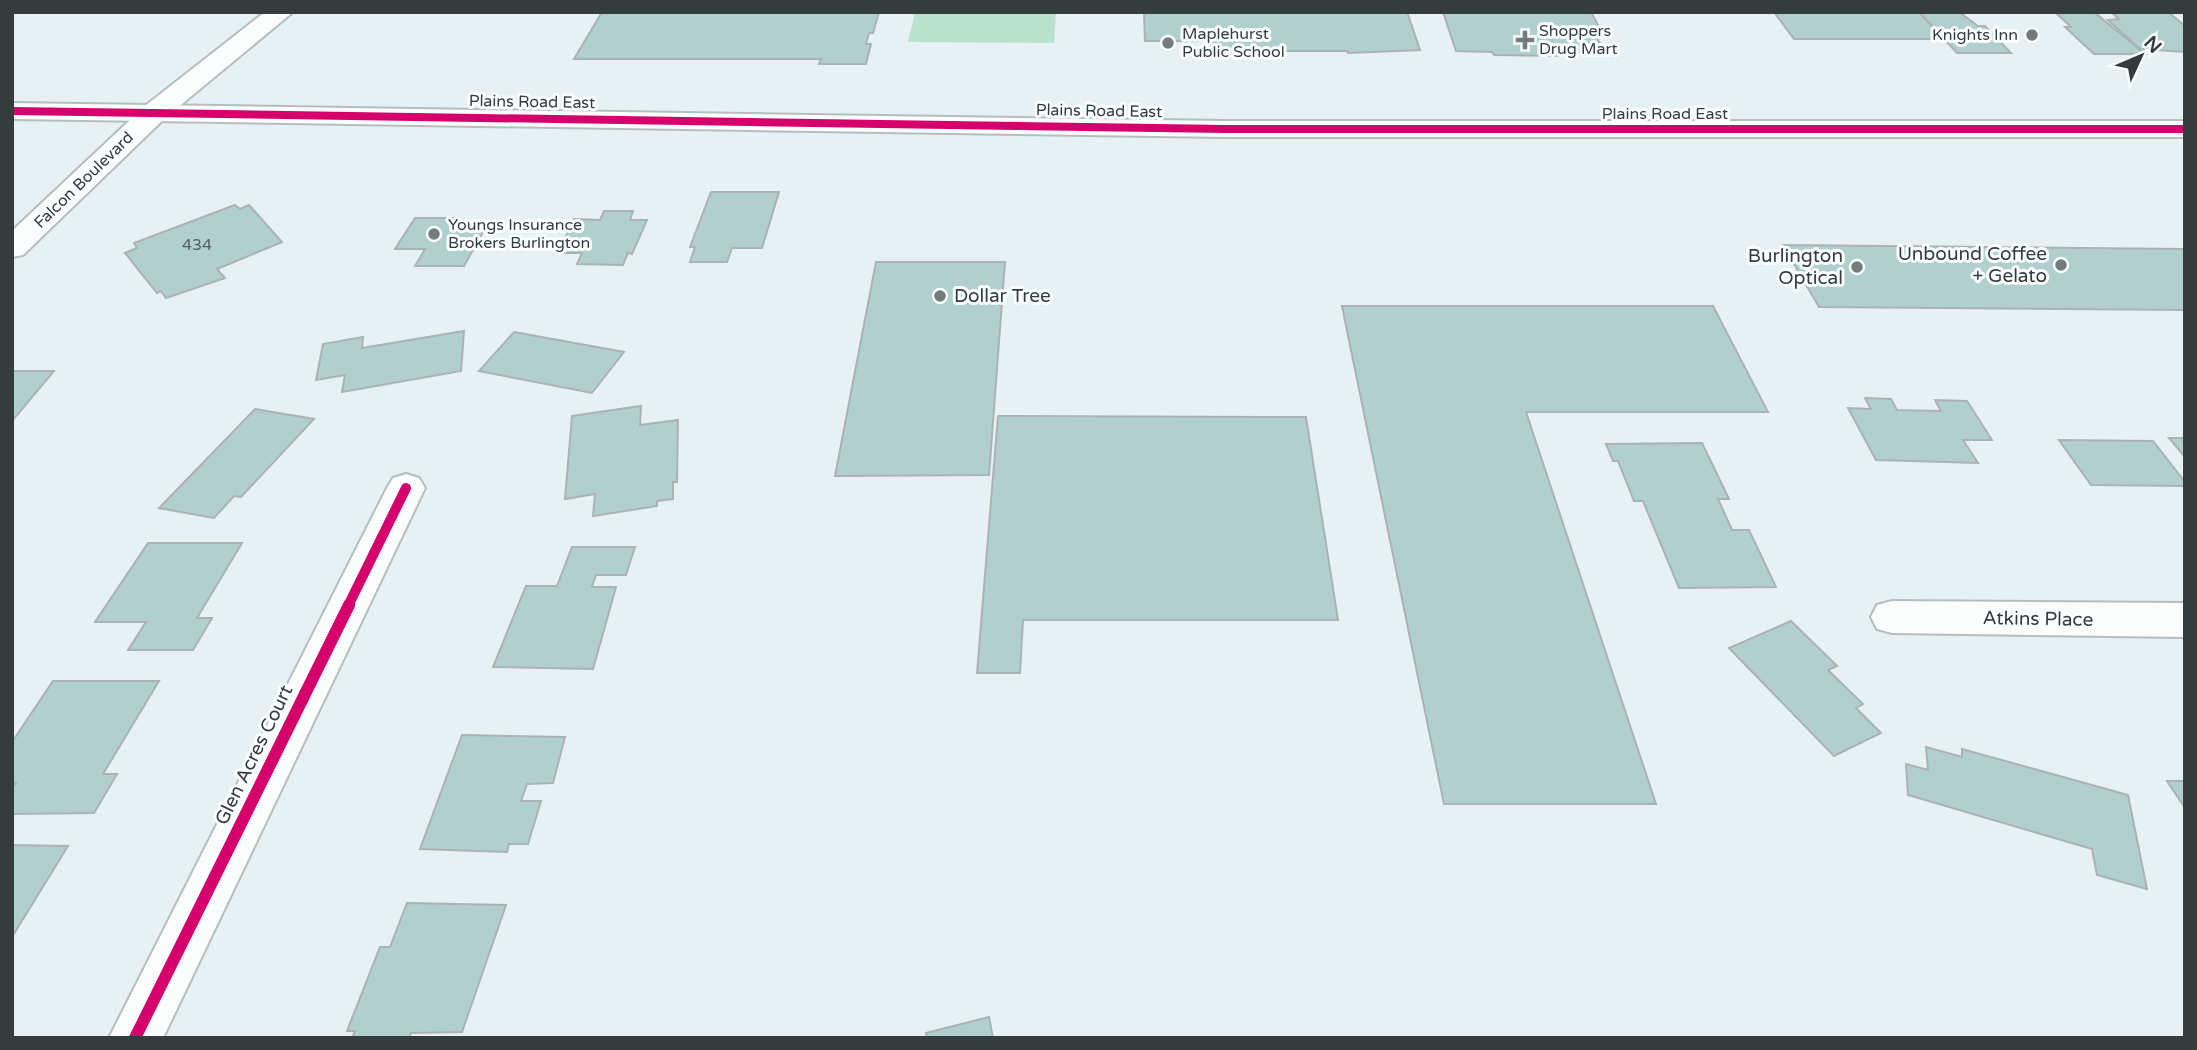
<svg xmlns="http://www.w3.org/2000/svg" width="2197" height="1050" font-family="'Varela Round',sans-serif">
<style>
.green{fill:#b8e2cd}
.building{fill:#b1d0cd;stroke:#abb2b3;stroke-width:2}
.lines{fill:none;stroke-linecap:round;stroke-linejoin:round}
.minor-casing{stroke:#b6bdbf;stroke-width:4}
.major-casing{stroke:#b6bdbf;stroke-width:4}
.minor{fill:#fbfdfd;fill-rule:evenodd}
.major{fill:#fbfdfd;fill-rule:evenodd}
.cycleway-far2-casing{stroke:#fafeff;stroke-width:11}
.cycleway-far1-casing{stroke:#fafeff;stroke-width:14}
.cycleway-casing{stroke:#fafeff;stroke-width:17}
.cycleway-far2{stroke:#d6006c;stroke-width:8}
.cycleway-far1{stroke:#d6006c;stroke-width:10}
.cycleway{stroke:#d6006c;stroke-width:12}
.poi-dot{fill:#737b7c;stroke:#fafeff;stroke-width:2.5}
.labels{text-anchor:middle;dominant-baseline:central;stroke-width:6;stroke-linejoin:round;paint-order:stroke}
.far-poi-label{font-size:16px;fill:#353c3d;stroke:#fafeff;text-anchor:start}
.far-street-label{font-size:16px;fill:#353c3d;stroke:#fafeff}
.number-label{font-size:16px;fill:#546161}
.poi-label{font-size:19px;fill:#353c3d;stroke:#fafeff;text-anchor:end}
.street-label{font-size:19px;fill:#353c3d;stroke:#fafeff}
</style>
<rect width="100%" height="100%" fill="#e7f0f2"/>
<path class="green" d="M 915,12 L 1056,12 L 1054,43 L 908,42 Z"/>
<g class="building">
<path d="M 602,12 L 879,12 L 873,33 L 869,33 L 866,44 L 871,44 L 866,64 L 819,64 L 821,59 L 574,59 Z"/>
<path d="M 1144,12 L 1407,12 L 1420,50 L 1348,53 L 1347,51 L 1225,51 L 1207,49 L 1206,41 L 1145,41 Z"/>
<path d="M 1443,12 L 1591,12 L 1600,29 L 1593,29 L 1604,52 L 1569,52 L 1571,56 L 1494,55 L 1492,52 L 1456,51 Z"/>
<path d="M 1774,12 L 1919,12 L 1945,39 L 1794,39 Z"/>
<path d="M 1919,12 L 1959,12 L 1978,26 L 1985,26 L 2011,53 L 1957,53 Z"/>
<path d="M 2055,12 L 2094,12 L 2145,54 L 2094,54 L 2065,27 L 2071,27 Z"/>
<path d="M 2111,12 L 2168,12 L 2185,26 L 2185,52 L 2140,49 L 2108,20 L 2119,19 Z"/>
<path d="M 711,192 L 779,192 L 762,248 L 732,248 L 727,262 L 690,262 L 695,247 L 690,247 Z"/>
<path d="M 235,205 L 240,209 L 249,205 L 282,242 L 217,269 L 225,278 L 166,298 L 161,291 L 157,293 L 125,253 L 137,248 L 134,243 Z"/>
<path d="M 604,211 L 633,211 L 630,220 L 647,220 L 632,254 L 628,253 L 623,265 L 577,264 L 582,253 L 558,253 L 574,219 L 600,220 Z"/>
<path d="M 415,218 L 456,218 L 452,225 L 487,225 L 464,266 L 415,266 L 425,249 L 395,249 Z"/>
<path d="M 1783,245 L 2185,249 L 2185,310 L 1819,307 Z"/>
<path d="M 876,262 L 1005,262 L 989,475 L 835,476 Z"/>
<path d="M 1342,306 L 1713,306 L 1768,412 L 1526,412 L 1656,804 L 1444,804 Z"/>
<path d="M 464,331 L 461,371 L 342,392 L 345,375 L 316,380 L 323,344 L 363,337 L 362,348 Z"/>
<path d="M 514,332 L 624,352 L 592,393 L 479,371 Z"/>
<path d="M 12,371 L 54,371 L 12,421 Z"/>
<path d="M 1865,398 L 1891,399 L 1897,410 L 1941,411 L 1935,400 L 1967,401 L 1992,440 L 1963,440 L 1978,463 L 1876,460 L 1848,408 L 1871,409 Z"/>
<path d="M 641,406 L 640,425 L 678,420 L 677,482 L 673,482 L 673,499 L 657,501 L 657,506 L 593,516 L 595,494 L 565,499 L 572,416 Z"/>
<path d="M 255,409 L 314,419 L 241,497 L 234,496 L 214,518 L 159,508 Z"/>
<path d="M 998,416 L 1306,417 L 1338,620 L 1023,620 L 1020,673 L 977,673 Z"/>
<path d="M 2169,438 L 2185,438 L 2185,457 Z"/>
<path d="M 2059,440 L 2153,441 L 2185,482 L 2185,486 L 2091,485 Z"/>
<path d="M 1702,443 L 1729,499 L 1718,499 L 1732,530 L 1749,530 L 1776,587 L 1679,588 L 1643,501 L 1634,501 L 1618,461 L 1613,461 L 1606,444 Z"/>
<path d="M 148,543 L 242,543 L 197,618 L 212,618 L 193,650 L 128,650 L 146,622 L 95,622 Z"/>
<path d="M 572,547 L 635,547 L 626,575 L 596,575 L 592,587 L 616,587 L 593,669 L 493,667 L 526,586 L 557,586 Z"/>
<path d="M 1791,621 L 1837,666 L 1828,670 L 1863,704 L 1856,708 L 1881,733 L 1834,756 L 1729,648 Z"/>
<path d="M 53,681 L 159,681 L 103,774 L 117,774 L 94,813 L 12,814 L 12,788 L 16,783 L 12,783 L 12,742 Z"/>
<path d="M 462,735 L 565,737 L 553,783 L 527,784 L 521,801 L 541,801 L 528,844 L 509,844 L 507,852 L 420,849 Z"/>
<path d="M 1926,747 L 1962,757 L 1962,749 L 2128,795 L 2147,889 L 2097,875 L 2092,849 L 1908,795 L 1906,764 L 1928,770 Z"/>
<path d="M 2167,781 L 2185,781 L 2185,808 Z"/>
<path d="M 12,845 L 68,846 L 12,937 Z"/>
<path d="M 407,903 L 506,905 L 462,1032 L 411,1033 L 409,1038 L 352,1038 L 355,1031 L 347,1031 L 380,947 L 390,947 Z"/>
<path d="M 989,1017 L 993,1038 L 927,1038 L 926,1033 Z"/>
</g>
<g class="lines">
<g class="minor-casing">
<g id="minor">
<path d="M 265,12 L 293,12 L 165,118 L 23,255 L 12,257 L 12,231 L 145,106 Z"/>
<path d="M 406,474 L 419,478 L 425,488 L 163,1038 L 109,1038 L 387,488 L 393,478 Z"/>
<path d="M 1892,601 L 2185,603 L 2185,637 L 1892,633 L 1877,629 L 1871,617 L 1877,605 Z"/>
</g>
</g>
<g class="major-casing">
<path id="major" d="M 12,103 L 1225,121 L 2185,121 L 2185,137 L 1225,137 L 12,119 Z"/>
</g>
<use href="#minor" class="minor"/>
<use href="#major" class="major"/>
<g class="cycleway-far2-casing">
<path id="cycleway-far2" d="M 12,111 L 1225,129 L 2185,129"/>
</g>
<g class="cycleway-far1-casing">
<path id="cycleway-far1" d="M 348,606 L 406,488"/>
</g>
<g class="cycleway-casing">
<path id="cycleway" d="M 135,1038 L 349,605"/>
</g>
<use href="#cycleway-far2" class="cycleway-far2"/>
<use href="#cycleway-far1" class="cycleway-far1"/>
<use href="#cycleway" class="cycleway"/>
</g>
<g class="poi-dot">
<circle cx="2032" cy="35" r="7"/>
<path d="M1521.5 29.5h7v7h7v7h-7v7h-7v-7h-7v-7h7z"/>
<circle cx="1168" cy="43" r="7"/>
<circle cx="434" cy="234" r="7"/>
<circle cx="2061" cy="265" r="7"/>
<circle cx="1857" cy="267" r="7"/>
<circle cx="940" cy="296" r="7"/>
</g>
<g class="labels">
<g class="far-poi-label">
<text x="1539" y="31">Shoppers<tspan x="1539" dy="18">Drug Mart</tspan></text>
<text x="1182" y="34">Maplehurst<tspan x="1182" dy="18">Public School</tspan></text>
<text x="2018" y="35" text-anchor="end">Knights Inn</text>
<text x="448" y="225">Youngs Insurance<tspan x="448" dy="18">Brokers Burlington</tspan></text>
</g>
<g class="far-street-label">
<text transform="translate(532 102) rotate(1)">Plains Road East</text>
<text transform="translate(1099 111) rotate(1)">Plains Road East</text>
<text x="1665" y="114">Plains Road East</text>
<text transform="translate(84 180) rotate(-44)">Falcon Boulevard</text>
</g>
<g class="number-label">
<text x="197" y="245">434</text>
</g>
<g class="poi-label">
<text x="2047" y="254">Unbound Coffee<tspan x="2047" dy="22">+ Gelato</tspan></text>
<text x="1843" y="256">Burlington<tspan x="1843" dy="22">Optical</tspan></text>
<text x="954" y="296" text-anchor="start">Dollar Tree</text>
</g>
<g class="street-label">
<text transform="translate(2038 619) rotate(1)">Atkins Place</text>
<text transform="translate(254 755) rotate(-64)">Glen Acres Court</text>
</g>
</g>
<rect width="2197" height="1050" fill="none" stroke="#353c3d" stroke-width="28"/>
<g transform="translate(2141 56) rotate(46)" stroke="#fafeff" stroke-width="5" paint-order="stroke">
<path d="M0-5L12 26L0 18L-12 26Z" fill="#353c3d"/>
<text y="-10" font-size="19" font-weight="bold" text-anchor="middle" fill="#353c3d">N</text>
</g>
</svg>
